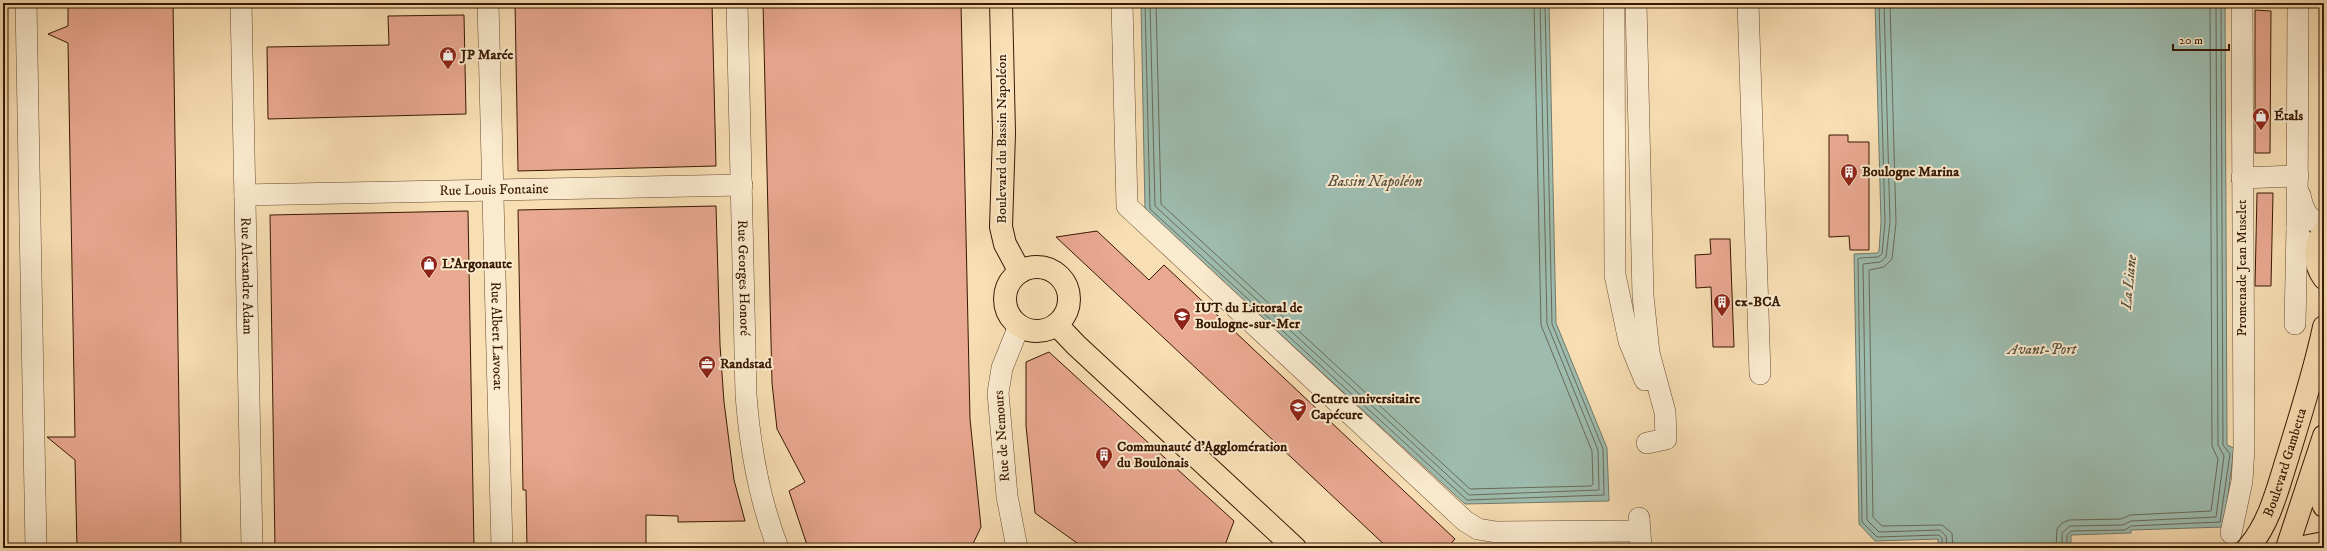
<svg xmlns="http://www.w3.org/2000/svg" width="2327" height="551" font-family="'IM FELL DW Pica',serif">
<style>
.water{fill:#9dbcaf;stroke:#747a6a}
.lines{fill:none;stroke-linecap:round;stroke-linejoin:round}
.shore{stroke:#6a6a58;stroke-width:1}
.building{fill:#e9a890;stroke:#371802}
.minor-casing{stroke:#674a2e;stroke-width:22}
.major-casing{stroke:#371802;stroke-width:24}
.minor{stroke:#faeace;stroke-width:21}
.major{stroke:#f8deb3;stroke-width:22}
.labels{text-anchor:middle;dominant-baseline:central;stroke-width:4;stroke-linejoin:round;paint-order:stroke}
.poi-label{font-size:14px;font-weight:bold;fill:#371802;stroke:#faeace;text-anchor:start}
.street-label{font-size:14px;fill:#371802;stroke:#faeace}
.water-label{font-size:15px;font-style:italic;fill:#5b513f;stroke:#faeace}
</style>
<rect width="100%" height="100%" fill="#f8deb3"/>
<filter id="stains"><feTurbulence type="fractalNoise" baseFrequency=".005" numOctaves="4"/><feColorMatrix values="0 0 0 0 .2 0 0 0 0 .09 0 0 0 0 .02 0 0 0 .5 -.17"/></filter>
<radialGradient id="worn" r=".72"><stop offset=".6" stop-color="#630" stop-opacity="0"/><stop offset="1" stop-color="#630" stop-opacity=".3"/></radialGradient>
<g class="water">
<path d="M 1141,3 L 1549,3 L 1556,323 L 1607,448 L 1609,501 L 1465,504 L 1145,210 Z"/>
<path d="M 1875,3 L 2225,3 L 2227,445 L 2234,448 L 2224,527 L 2131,530 L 2131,533 L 2071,535 L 2071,548 L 1938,548 L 1938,539 L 1875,541 L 1859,524 L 1854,254 L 1877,253 L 1879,251 L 1881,222 Z"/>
</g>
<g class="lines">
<g class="shore">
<path d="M 1145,3 L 1150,209 L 1467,500 L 1604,495 L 1603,449 L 1552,324 L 1545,3"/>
<path d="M 1150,3 L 1155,206 L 1469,495 L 1599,490 L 1598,450 L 1547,324 L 1540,3"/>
<path d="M 1156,3 L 1161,204 L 1470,489 L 1591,486 L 1593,484 L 1592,451 L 1541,325 L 1534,3"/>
<path d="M 1879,3 L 1885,222 L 1882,254 L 1878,257 L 1860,258 L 1858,259 L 1862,522 L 1877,537 L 1939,535 L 1942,538 L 1942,548"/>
<path d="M 1884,3 L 1890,222 L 1886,257 L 1880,262 L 1863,264 L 1867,520 L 1879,532 L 1940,530 L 1946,536 L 1947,548"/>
<path d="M 1890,3 L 1896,223 L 1892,259 L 1884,267 L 1869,270 L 1873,517 L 1882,526 L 1942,525 L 1952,533 L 1953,548"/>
<path d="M 2056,548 L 2057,529 L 2062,523 L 2069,520 L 2121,519 L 2130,515 L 2211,511 L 2218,459 L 2212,446 L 2210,3"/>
<path d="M 2062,548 L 2062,533 L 2070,526 L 2123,525 L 2131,521 L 2216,517 L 2224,456 L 2218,445 L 2216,3"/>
<path d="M 2067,548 L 2067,535 L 2071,531 L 2125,530 L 2131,526 L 2220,522 L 2230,454 L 2223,445 L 2221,3"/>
</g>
</g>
<g class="building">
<path d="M 68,3 L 173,3 L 181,548 L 77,548 L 75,460 L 47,437 L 75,437 L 68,43 L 48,34 L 68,26 Z"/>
<path d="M 515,3 L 712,3 L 716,166 L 518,171 Z"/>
<path d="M 763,3 L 961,3 L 970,419 L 981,527 L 971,548 L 808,548 L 789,491 L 805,482 L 777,429 L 772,383 Z"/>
<path d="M 2255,10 L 2271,11 L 2270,153 L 2255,153 Z"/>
<path d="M 464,15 L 466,114 L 268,119 L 267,47 L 389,45 L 388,16 Z"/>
<path d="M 1829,135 L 1848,135 L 1848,142 L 1869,142 L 1869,250 L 1850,250 L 1849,236 L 1829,237 Z"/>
<path d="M 2257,193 L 2273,193 L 2271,286 L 2255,286 Z"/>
<path d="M 716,206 L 720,345 L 724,402 L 734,480 L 745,521 L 678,522 L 678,516 L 646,515 L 646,548 L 527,548 L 526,490 L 523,490 L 518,210 Z"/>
<path d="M 468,211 L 474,548 L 275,548 L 270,215 Z"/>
<path d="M 1097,231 L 1149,280 L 1164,265 L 1455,539 L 1447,548 L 1388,548 L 1056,237 Z"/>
<path d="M 1710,239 L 1730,239 L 1734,347 L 1713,347 L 1711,287 L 1696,288 L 1695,255 L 1711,254 Z"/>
<path d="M 1049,352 L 1234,521 L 1225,545 L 1084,548 L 1035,513 L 1026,426 L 1026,362 Z"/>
</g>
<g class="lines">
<g class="minor-casing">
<g id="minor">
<path d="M 26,3 L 36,548"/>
<path id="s1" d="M 241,3 L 252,548"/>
<path id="s2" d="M 488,3 L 502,548"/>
<path id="s3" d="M 737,3 L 746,395 C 750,447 759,499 778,548"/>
<path d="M 1122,3 L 1127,206 L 1465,521 L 1478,529 L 1496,532 L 1639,531"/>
<path d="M 1614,3 L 1615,275 L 1629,341 L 1645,380"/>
<path d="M 1636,3 L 1643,296 L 1649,353 L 1665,412 L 1666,439 L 1647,443"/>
<path d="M 1748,3 L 1760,374"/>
<path d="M 2298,3 L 2297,228 L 2300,237 L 2316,257"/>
<path d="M 2242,178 L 2298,176"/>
<path id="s4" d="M 245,195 L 742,185"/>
<path d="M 2300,195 C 2303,210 2308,221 2324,225"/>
<path d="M 2295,324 L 2297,228"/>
<path d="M 1639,518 L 1641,548"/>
<path d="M 2231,533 L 2242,481 L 2244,448 L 2242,3"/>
<path d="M 1017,548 L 1007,496 L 998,393 L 1002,368 L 1019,326"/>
</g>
</g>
<g class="major-casing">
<g id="major">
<path d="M 1001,3 L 1004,133 L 1001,227 L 1005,244 L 1020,272"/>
<path d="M 2324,231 C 2314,245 2313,263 2324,278"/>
<circle cx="1037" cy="299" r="32"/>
<path d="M 1057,325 L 1076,345 L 1295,548"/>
<path d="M 2315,471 L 2316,486 L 2324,506"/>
<path id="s5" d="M 2248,548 C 2270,523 2278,487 2288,456 C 2301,413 2315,370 2324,327"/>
<path d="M 2287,548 L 2324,436"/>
<path d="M 2298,548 L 2324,543"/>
</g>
</g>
<use href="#minor" class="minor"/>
<use href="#major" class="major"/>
</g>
<defs>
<g id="shop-pin" transform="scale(0.9)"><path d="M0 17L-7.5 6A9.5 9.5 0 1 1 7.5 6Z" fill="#8f2418" stroke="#faeace"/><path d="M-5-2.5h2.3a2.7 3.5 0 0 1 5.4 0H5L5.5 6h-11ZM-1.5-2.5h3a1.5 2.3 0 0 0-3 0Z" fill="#fff"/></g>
<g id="building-pin" transform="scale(0.9)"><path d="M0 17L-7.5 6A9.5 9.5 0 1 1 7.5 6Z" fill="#8f2418" stroke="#faeace"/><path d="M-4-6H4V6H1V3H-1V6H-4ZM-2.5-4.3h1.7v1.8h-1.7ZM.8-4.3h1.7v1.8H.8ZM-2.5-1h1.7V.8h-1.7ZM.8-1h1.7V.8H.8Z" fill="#fff"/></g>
<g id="university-pin" transform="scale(0.9)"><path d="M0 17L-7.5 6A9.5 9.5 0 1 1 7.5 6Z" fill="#8f2418" stroke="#faeace"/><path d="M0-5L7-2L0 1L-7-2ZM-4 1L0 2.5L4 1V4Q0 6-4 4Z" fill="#fff"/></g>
<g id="office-pin" transform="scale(0.9)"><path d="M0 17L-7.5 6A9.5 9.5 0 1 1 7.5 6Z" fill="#8f2418" stroke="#faeace"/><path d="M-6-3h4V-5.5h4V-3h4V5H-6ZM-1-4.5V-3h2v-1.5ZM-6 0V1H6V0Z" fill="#fff"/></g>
</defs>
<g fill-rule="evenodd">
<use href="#shop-pin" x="448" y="55"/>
<use href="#shop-pin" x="2261" y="116"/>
<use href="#building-pin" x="1849" y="172"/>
<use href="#shop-pin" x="429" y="264"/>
<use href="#building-pin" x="1722" y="302"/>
<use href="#university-pin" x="1182" y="316"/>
<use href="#office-pin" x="707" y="364"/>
<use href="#university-pin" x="1298" y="407"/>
<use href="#building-pin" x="1104" y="455"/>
</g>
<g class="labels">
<g class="poi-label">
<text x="461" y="55">JP Marée</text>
<text x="2274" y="116">Étals</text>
<text x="1862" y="172">Boulogne Marina</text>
<text x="442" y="264">L'Argonaute</text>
<text x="1735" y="302">ex-BCA</text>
<text x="1195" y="308">IUT du Littoral de<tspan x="1195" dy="16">Boulogne-sur-Mer</tspan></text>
<text x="720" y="364">Randstad</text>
<text x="1311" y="399">Centre universitaire<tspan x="1311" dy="16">Capécure</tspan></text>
<text x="1117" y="447">Communauté d'Agglomération<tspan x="1117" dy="16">du Boulonais</tspan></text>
</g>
<g class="street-label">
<text transform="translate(1002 139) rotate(-90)">Boulevard du Bassin Napoléon</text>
<text stroke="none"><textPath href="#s4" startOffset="249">Rue Louis Fontaine</textPath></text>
<text transform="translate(2242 268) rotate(-90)">Promenade Jean Muselet</text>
<text stroke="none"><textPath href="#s1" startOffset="273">Rue Alexandre Adam</textPath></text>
<text stroke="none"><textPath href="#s3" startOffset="275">Rue Georges Honoré</textPath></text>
<text stroke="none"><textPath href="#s2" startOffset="333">Rue Albert Lavocat</textPath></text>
<text transform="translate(1002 436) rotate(-94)">Rue de Nemours</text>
<text stroke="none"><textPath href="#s5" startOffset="94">Boulevard Gambetta</textPath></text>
</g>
<g class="water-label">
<text x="1375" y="181">Bassin Napoléon</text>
<text transform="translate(2129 282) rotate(-84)">La Liane</text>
<text x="2042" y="349">Avant-Port</text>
</g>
</g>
<rect width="2327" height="551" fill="none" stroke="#f8deb3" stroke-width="16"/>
<rect x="4" y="4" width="2319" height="543" fill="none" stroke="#371802" stroke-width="2"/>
<rect x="8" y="8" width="2311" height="535" fill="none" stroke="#371802"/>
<path d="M2173 44v6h56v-6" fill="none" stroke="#371802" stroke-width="2"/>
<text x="2179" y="44" font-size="12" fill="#371802" stroke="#faeace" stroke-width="3" paint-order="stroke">20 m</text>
<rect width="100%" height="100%" filter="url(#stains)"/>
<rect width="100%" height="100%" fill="url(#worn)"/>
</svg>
